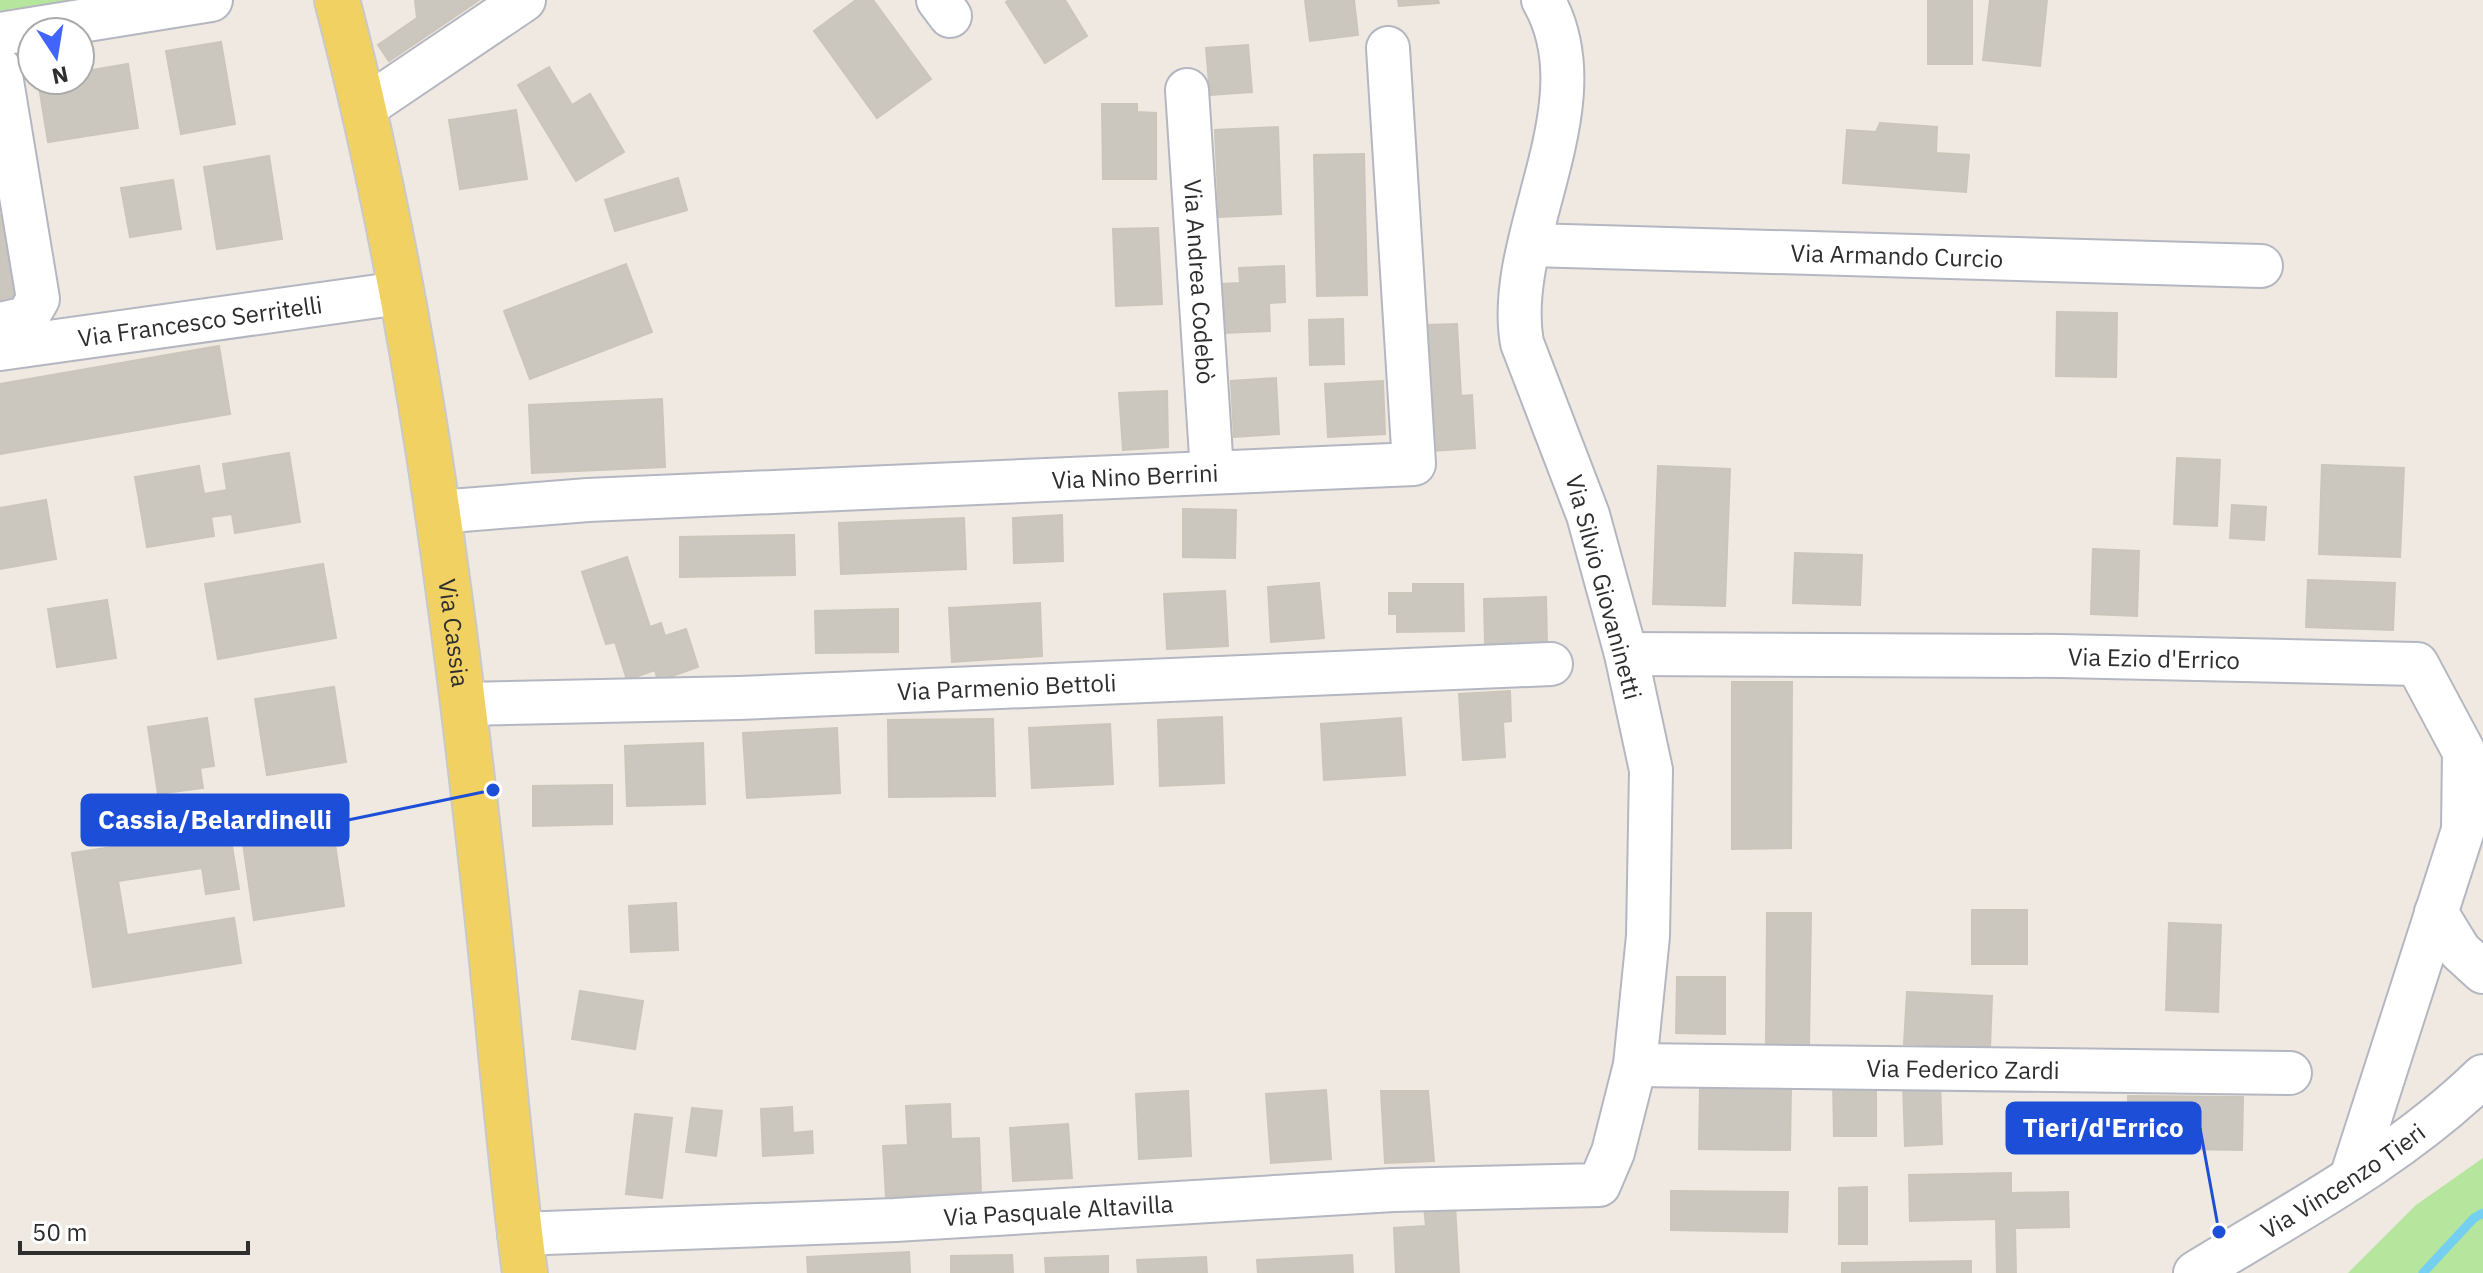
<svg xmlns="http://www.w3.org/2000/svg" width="2483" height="1273" font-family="'IBM Plex Sans',sans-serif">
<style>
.green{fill:#b6e59e}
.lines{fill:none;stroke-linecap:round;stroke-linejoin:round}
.stream{stroke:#75cff0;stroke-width:9}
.building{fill:#cbc7bf;stroke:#cbc5ba;stroke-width:2}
.minor-casing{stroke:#b4b7c1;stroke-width:46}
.major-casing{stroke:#c9c9c9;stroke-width:48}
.minor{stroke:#fff;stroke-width:42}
.major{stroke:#f2d163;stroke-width:44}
.labels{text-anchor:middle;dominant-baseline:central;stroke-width:7;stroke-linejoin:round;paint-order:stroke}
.street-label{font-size:24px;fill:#2e2e2e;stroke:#fff}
.leader{fill:none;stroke:#1d4ed8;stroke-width:3}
.callout-dot{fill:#1d4ed8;stroke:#fff;stroke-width:3}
.callout{fill:#1d4ed8;stroke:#1d4ed8;stroke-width:3}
.callout-label{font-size:26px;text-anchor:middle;font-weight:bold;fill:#fff}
</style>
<rect width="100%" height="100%" fill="#efe9e1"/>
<g class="green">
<path d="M 0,0 L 109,0 L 0,18 Z"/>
<path d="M 2483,1158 L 2483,1273 L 2348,1273 L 2416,1205 Z"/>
</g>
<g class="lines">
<path class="stream" d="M 2423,1273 L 2474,1218 L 2483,1213"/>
</g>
<g class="building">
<path d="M 415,0 L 479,0 L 389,61 L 378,45 L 417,18 Z"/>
<path d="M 856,0 L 873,0 L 931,79 L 877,118 L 814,31 Z"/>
<path d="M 1009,0 L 1065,0 L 1087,36 L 1045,63 L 1006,2 Z"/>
<path d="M 1305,0 L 1354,0 L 1358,35 L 1310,41 Z"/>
<path d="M 1398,0 L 1438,0 L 1439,3 L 1399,6 Z"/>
<rect x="1928" y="0" width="44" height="64"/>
<path d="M 1990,0 L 2047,0 L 2040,66 L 1983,60 Z"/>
<path d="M 221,42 L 235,124 L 181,134 L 166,51 Z"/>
<path d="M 1248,45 L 1252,92 L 1210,95 L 1206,48 Z"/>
<path d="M 128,64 L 138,128 L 48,142 L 38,80 L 80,80 L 80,72 Z"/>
<path d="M 549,67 L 572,105 L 590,94 L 624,152 L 576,181 L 518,85 Z"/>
<path d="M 1102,104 L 1137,104 L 1137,112 L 1156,113 L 1156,179 L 1103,179 Z"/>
<path d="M 516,110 L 527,179 L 460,189 L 449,120 Z"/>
<path d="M 1880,123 L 1937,127 L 1936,153 L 1969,155 L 1966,192 L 1843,183 L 1847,130 L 1876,132 Z"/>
<path d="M 1278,127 L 1281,214 L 1219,217 L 1215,130 Z"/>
<path d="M 1364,154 L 1367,295 L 1317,296 L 1314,155 Z"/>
<path d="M 269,156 L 282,239 L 217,249 L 204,167 Z"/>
<path d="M 678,178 L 687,210 L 615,231 L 605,200 Z"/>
<path d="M 173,180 L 181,229 L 130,237 L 121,188 Z"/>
<path d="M 2,214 L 18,310 L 0,313 L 0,215 Z"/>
<path d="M 1158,228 L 1162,304 L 1116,306 L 1113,229 Z"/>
<path d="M 626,264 L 652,332 L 530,379 L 504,311 Z"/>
<path d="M 1284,266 L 1285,302 L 1269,303 L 1270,331 L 1223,333 L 1221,284 L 1240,283 L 1239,268 Z"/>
<path d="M 2057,312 L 2117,313 L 2116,377 L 2056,376 Z"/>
<path d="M 1343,319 L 1344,364 L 1310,365 L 1309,320 Z"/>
<path d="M 1457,324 L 1461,396 L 1472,395 L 1475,448 L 1432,451 L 1426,325 Z"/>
<path d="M 219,346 L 230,414 L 0,454 L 0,384 Z"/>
<path d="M 1276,378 L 1279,434 L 1234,437 L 1231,381 Z"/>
<path d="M 1383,381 L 1385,434 L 1328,437 L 1325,384 Z"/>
<path d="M 1167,391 L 1168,447 L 1123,450 L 1119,393 Z"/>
<path d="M 662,399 L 665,467 L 532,473 L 529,405 Z"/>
<path d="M 289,453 L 300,522 L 235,533 L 232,514 L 211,517 L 214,536 L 147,547 L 135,477 L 199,466 L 204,494 L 227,490 L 223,464 Z"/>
<path d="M 2177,458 L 2220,460 L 2217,526 L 2174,524 Z"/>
<path d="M 2322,465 L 2404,468 L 2400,557 L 2319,554 Z"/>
<path d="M 1658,466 L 1730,469 L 1725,606 L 1653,604 Z"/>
<path d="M 46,500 L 56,559 L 0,569 L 0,508 Z"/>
<path d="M 2232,505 L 2266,507 L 2264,540 L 2230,538 Z"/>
<path d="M 1183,509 L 1236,510 L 1235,558 L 1183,557 Z"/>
<path d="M 1062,515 L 1063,561 L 1014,563 L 1013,518 Z"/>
<path d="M 964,518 L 966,569 L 841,574 L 839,523 Z"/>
<path d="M 794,535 L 795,575 L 680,577 L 680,537 Z"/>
<path d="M 2093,549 L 2139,551 L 2137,616 L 2091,614 Z"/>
<path d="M 1795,553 L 1862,555 L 1860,605 L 1793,603 Z"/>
<path d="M 627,557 L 650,627 L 661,623 L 665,636 L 686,629 L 698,667 L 658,681 L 655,670 L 627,680 L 615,642 L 606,644 L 582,572 Z"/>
<path d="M 323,564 L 336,638 L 218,659 L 205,584 Z"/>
<path d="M 2308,580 L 2395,583 L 2393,630 L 2306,627 Z"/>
<path d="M 1319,583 L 1324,638 L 1271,642 L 1268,587 Z"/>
<path d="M 1413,584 L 1463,584 L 1464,631 L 1397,632 L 1397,614 L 1389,614 L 1389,593 L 1413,593 Z"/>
<path d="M 1225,591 L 1228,646 L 1167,649 L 1164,594 Z"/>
<path d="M 1546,597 L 1547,643 L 1485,644 L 1484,599 Z"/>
<path d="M 107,600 L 116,658 L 57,667 L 48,609 Z"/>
<path d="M 1040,603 L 1042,656 L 952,662 L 949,608 Z"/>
<path d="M 898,609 L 898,652 L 816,653 L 815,611 Z"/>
<path d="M 1732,682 L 1792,682 L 1791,848 L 1732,849 Z"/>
<path d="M 334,687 L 346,762 L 267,775 L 255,699 Z"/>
<path d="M 1510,691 L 1511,721 L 1503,722 L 1505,757 L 1463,760 L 1459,694 Z"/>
<path d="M 1222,717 L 1224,783 L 1160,786 L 1158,720 Z"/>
<path d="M 207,718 L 214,766 L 200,768 L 203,788 L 158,794 L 148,727 Z"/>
<path d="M 1401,718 L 1405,775 L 1324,780 L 1321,724 Z"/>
<path d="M 993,719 L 995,796 L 889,797 L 888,720 Z"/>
<path d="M 1110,724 L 1113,784 L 1032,788 L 1029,728 Z"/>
<path d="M 837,728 L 840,793 L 747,798 L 743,733 Z"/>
<path d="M 703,743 L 705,804 L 627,806 L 625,746 Z"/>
<path d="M 612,785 L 612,824 L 533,826 L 533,786 Z"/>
<path d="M 330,809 L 344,906 L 254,920 L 240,822 Z"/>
<path d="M 203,820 L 206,844 L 231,840 L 239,889 L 206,894 L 202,868 L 118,881 L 127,935 L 234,918 L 241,963 L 93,987 L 72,853 L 112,847 L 110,835 Z"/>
<path d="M 676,903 L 678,950 L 631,952 L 629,906 Z"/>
<rect x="1972" y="910" width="55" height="54"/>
<path d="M 1767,913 L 1811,913 L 1809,1047 L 1766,1047 Z"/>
<path d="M 2169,923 L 2221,925 L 2218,1012 L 2166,1010 Z"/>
<path d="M 1677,977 L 1725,977 L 1725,1034 L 1676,1033 Z"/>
<path d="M 580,991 L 643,1001 L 635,1049 L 572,1039 Z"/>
<path d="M 1907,992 L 1992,996 L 1990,1048 L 1904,1044 Z"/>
<path d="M 1833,1079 L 1876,1079 L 1876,1136 L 1834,1136 Z"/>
<path d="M 1940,1081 L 1942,1144 L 1905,1146 L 1903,1082 Z"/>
<path d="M 1700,1085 L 1791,1086 L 1790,1150 L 1699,1149 Z"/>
<path d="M 1326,1090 L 1331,1159 L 1271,1163 L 1266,1094 Z"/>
<path d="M 1188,1091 L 1191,1156 L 1139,1159 L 1136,1094 Z"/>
<path d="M 1381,1091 L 1428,1091 L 1434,1161 L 1385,1163 Z"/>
<path d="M 2128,1096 L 2243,1097 L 2242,1150 L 2128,1148 Z"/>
<path d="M 950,1104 L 951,1139 L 979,1138 L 981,1192 L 886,1197 L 883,1146 L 908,1145 L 906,1106 Z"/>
<path d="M 792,1107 L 793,1133 L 812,1131 L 813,1153 L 763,1156 L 761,1109 Z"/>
<path d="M 692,1108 L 722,1111 L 716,1156 L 686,1152 Z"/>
<path d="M 635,1114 L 672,1118 L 662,1198 L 626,1194 Z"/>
<path d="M 1068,1124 L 1072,1178 L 1013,1181 L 1010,1128 Z"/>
<path d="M 2011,1173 L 2011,1193 L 2068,1192 L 2069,1227 L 2015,1228 L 2016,1273 L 1997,1273 L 1996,1219 L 1910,1221 L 1909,1175 Z"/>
<path d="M 1867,1187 L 1867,1244 L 1839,1244 L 1839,1188 Z"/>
<path d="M 1671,1191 L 1788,1192 L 1787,1232 L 1671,1230 Z"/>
<path d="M 1455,1205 L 1459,1273 L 1396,1273 L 1394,1228 L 1426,1226 L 1424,1207 Z"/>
<path d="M 909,1252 L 910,1273 L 808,1273 L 807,1257 Z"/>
<path d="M 1012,1255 L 1013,1273 L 951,1273 L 951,1256 Z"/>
<path d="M 1352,1255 L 1353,1273 L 1258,1273 L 1257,1260 Z"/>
<path d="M 1108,1256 L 1108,1273 L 1046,1273 L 1045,1258 Z"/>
<path d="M 1206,1257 L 1207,1273 L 1138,1273 L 1137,1260 Z"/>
<path d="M 1971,1261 L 1971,1273 L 1842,1273 L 1842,1263 Z"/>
</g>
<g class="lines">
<g class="minor-casing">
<g id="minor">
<path d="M 938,0 L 950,16"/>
<path d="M 0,34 L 211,0"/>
<path d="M 0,69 L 38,299 L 27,318 L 0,324"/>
<path id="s1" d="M 1187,90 L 1212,471"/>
<path d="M 364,108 L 524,0"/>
<path id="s2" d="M 1531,245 L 2261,266"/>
<path id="s3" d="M 0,349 L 400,293"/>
<path id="s4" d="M 438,512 L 588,500 L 1414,464 L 1388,48"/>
<path id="s5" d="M 1626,654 L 2060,656 L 2417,664 L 2464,752 L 2463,830 L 2351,1178"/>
<path id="s6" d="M 463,704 L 739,698 L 1551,664"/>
<path d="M 2436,912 L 2460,951 L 2483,972"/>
<path id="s7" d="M 1635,1065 L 2290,1073"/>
<path id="s8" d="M 519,1234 L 895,1220 L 1393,1190 L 1599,1185 L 1613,1152 L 1635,1065 L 1648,936 L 1651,770 L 1626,654 L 1588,515 L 1522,343 C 1503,237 1603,104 1543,0"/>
<path id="s9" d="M 2195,1273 C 2293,1213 2400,1157 2483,1076"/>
</g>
</g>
<g class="major-casing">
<g id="major">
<path id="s10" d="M 337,0 C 415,299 454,606 487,913 C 500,1033 509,1153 525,1273"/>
</g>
</g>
<use href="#minor" class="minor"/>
<use href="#major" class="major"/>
</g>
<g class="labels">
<g class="street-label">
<text stroke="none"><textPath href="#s2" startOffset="366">Via Armando Curcio</textPath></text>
<text stroke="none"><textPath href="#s1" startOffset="192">Via Andrea Codebò</textPath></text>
<text stroke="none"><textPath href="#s3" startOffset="202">Via Francesco Serritelli</textPath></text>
<text stroke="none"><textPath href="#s4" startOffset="698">Via Nino Berrini</textPath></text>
<text transform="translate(1604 587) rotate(75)">Via Silvio Giovaninetti</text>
<text stroke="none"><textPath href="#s10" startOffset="644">Via Cassia</textPath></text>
<text stroke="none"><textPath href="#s5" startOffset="528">Via Ezio d'Errico</textPath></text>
<text stroke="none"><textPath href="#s6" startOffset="544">Via Parmenio Bettoli</textPath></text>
<text stroke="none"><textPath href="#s7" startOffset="328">Via Federico Zardi</textPath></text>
<text stroke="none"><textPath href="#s9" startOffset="174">Via Vincenzo Tieri</textPath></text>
<text stroke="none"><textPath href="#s8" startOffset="540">Via Pasquale Altavilla</textPath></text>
</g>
</g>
<path class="leader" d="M493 790L348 820M2219 1232L2200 1128"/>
<g class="callout-dot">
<circle cx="493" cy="790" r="8"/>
<circle cx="2219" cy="1232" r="8"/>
</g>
<g class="callout">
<rect x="82" y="795" width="266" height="50" rx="8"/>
<rect x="2007" y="1103" width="193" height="50" rx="8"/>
</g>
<g class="callout-label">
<text x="215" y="829">Cassia/Belardinelli</text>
<text x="2103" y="1137">Tieri/d'Errico</text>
</g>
<g transform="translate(56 56) rotate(168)"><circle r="38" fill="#ffffff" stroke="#ababab" stroke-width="2"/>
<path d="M0-6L14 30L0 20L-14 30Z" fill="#4264fb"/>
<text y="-12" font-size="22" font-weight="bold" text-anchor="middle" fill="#2e2e2e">N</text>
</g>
<path d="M20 1241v12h228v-12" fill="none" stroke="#2e2e2e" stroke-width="4"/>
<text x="32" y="1241" font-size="24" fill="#2e2e2e" stroke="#ffffff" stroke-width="6" paint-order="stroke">50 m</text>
</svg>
